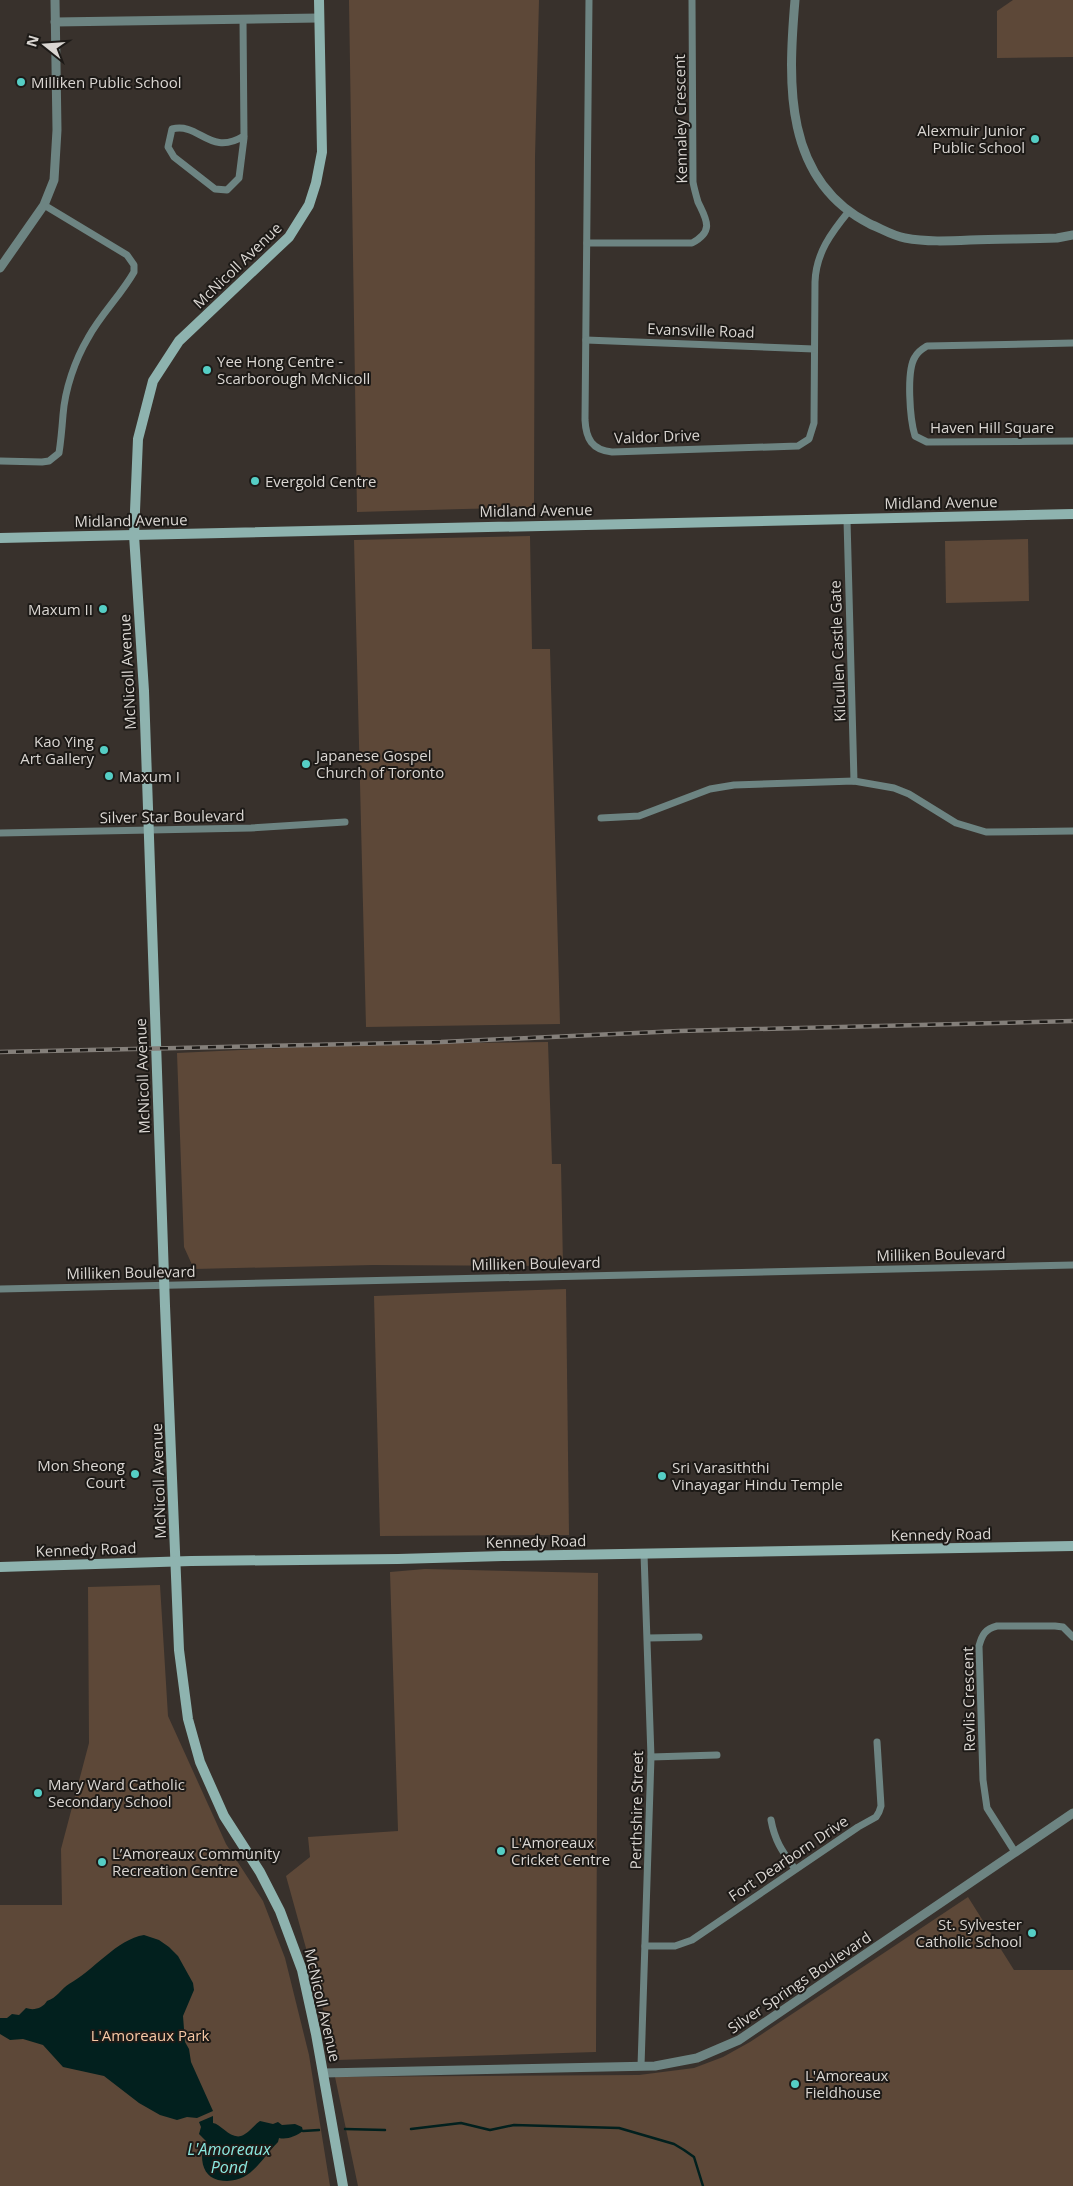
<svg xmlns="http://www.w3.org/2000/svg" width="1073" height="2186" font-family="'Open Sans',sans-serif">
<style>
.green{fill:#5d4838}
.water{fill:#02201e}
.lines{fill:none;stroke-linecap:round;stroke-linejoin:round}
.stream{stroke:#02201e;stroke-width:2.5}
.minor{stroke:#6d8482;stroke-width:7}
.tertiary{stroke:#6d8482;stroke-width:9}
.secondary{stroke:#8eb3af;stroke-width:10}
.rail-casing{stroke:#847f7a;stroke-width:4.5}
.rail{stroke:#1d1a17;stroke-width:2.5;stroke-dasharray:8;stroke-linecap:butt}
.poi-dot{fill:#55cec5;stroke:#1d1a17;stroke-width:2}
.labels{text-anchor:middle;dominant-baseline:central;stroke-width:4;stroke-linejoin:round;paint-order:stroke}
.poi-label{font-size:15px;fill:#dad6d2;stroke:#1d1a17;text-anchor:start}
.street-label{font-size:15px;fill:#dad6d2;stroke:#1d1a17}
.park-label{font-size:15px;fill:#f7c8a5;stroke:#1d1a17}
.water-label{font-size:16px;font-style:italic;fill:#8be8e0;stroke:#1d1a17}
</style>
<rect width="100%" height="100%" fill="#38312c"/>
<g class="green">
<path d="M 349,0 L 539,0 L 535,157 L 534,507 L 357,512 Z"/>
<path d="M 1013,0 L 1073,0 L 1073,57 L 997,58 L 997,11 Z"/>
<path d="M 530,536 L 532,649 L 550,649 L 560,1024 L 366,1027 L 354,540 Z"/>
<path d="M 1028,539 L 1029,601 L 946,603 L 945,541 Z"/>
<path d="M 548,1042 L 552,1164 L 561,1164 L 563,1266 L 373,1265 L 194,1269 L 184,1247 L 177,1053 L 368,1044 Z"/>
<path d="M 566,1289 L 569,1535 L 380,1536 L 374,1296 Z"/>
<path d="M 425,1569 L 598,1573 L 596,2052 L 337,2060 L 286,1876 L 310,1857 L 308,1837 L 398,1831 L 390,1572 Z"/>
<path d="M 160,1585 L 168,1716 L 226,1844 L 263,1901 L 285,1958 L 309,2055 L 330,2186 L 0,2186 L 0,1905 L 62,1905 L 61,1849 L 89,1743 L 88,1587 Z"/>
<path d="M 968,1897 L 1014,1970 L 1073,1970 L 1073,2186 L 358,2186 L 335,2077 L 639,2075 L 694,2068 L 723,2057 L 750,2042 Z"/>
</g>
<g class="water">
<path d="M 144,1935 L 159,1940 L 169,1947 L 178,1956 L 193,1983 L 194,1990 L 183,2016 L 185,2042 L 189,2049 L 191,2062 L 213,2111 L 197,2118 L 187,2117 L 177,2120 L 160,2115 L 139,2103 L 104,2076 L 63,2067 L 43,2045 L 23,2039 L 10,2040 L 0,2034 L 0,2018 L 7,2018 L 12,2014 L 19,2015 L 26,2008 C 34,2011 43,2008 47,2001 C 57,1998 61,1989 69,1984 C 93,1971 117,1939 144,1935 Z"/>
<path d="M 213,2116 L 213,2123 C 221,2124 230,2139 241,2136 C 248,2134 254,2125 260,2121 L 273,2124 L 278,2122 L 282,2125 L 295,2124 L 302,2127 L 303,2131 C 296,2136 287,2140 279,2138 L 278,2142 C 259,2161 250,2186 218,2180 C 207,2177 202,2168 202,2156 C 202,2152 206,2147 206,2141 L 199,2134 L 201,2127 L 199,2122 Z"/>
</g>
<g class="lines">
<g class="stream">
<path d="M 345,2129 L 385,2130"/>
<path d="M 411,2129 L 461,2123 L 490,2130 L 514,2125 L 619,2128 L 674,2144 L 684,2150 L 694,2157 L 703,2186"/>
<path d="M 303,2131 L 319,2130"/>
</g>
<g class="minor">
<path d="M 589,0 L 585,420 C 586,439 592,450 612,452 L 798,446 L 809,439 L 814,423 L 815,282 C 816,253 831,233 849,211"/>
<path d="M 243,19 L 244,138 L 239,178 L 227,190 L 215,189 L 174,157 L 168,147 L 172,129 C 200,122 209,157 244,136"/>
<path d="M 587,243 L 692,243 C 715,231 706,219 698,202 C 696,195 694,188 693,182 L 692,0"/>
<path d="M 586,340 L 814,349"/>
<path d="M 1073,343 L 927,346 C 922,349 918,351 915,357 C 906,371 910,420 915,436 L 927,442 L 1073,441"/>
<path d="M 0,461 L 42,462 L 49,461 L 59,453 C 61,440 62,428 63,415 C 65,389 75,360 88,338 C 101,314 121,295 134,272 L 134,265 L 127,255 L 44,205"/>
<path d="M 847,520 L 854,781"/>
<path d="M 601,818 L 639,816 L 710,789 L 734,785 L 854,781 L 894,788 L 909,794 L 956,823 L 986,832 L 1073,831"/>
<path d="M 0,833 L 251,828 L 345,822"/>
<path d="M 0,1289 L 1073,1265"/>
<path d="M 648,1638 L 699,1637"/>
<path d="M 651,1757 L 717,1755"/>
<path d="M 771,1820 C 775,1842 783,1852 795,1869"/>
<path d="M 1015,1852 L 987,1808 L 983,1780 L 979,1646 C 982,1635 985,1629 997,1626 L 1055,1626 L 1063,1627 L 1073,1637"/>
<path d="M 645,1946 L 675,1946 L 692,1940 L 858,1827 L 876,1817 L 879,1812 L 881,1806 L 877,1742"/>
<path d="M 641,2066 L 651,1757 L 644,1554"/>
</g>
<g class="tertiary">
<path d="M 795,0 C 788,83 783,180 870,224 C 882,229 893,236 905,238 C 926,242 948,241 970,240 C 999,239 1028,239 1057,238 L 1073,235"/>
<path d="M 55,22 L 319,18"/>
<path d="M 0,268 L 44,205 L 54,180 L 57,130 L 55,0"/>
<path d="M 323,2073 L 655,2066 L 697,2058 L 739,2040 L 1073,1813"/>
</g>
<g class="secondary">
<path d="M 319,0 L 322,152 L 316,183 L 309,205 L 289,237 L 179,341 L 153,381 L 138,439 L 134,535 L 144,691 L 165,1306 L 179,1650 L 188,1719 L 200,1762 L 224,1816 L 260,1872 L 280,1911 L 302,1970 L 316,2034 L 343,2186"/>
<path d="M 0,538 L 1073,514"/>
<path d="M 0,1567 L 191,1561 L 398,1559 L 503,1556 L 1073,1546"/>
</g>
<g class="rail-casing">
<path id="rail" d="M 0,1052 L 441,1042 L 679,1031 L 1073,1021"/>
</g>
<use href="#rail" class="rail"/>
</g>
<g class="poi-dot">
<circle cx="21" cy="82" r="5"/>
<circle cx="1035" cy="139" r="5"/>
<circle cx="207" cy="370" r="5"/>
<circle cx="255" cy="481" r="5"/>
<circle cx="103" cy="609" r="5"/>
<circle cx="104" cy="750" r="5"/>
<circle cx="306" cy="764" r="5"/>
<circle cx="109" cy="776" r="5"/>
<circle cx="135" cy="1474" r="5"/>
<circle cx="662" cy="1476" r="5"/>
<circle cx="38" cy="1793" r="5"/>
<circle cx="501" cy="1851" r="5"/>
<circle cx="102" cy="1862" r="5"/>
<circle cx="1032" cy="1933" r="5"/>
<circle cx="795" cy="2084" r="5"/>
</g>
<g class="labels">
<g class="poi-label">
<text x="31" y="82">Milliken Public School</text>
<text x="1025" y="130" text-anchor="end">Alexmuir Junior<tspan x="1025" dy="17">Public School</tspan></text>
<text x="217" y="361">Yee Hong Centre -<tspan x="217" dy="17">Scarborough McNicoll</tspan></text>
<text x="265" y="481">Evergold Centre</text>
<text x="93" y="609" text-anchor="end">Maxum II</text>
<text x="94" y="741" text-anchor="end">Kao Ying<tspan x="94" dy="17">Art Gallery</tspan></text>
<text x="316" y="755">Japanese Gospel<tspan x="316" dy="17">Church of Toronto</tspan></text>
<text x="119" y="776">Maxum I</text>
<text x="125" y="1465" text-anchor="end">Mon Sheong<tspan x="125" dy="17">Court</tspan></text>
<text x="672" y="1467">Sri Varasiththi<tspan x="672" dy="17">Vinayagar Hindu Temple</tspan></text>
<text x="48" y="1784">Mary Ward Catholic<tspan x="48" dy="17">Secondary School</tspan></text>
<text x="511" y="1842">L'Amoreaux<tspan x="511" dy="17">Cricket Centre</tspan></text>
<text x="112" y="1853">L’Amoreaux Community<tspan x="112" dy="17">Recreation Centre</tspan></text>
<text x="1022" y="1924" text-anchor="end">St. Sylvester<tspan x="1022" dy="17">Catholic School</tspan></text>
<text x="805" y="2075">L'Amoreaux<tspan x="805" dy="17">Fieldhouse</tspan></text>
</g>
<g class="street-label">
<text transform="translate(680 119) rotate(-91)">Kennaley Crescent</text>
<text transform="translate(237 265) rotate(-44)">McNicoll Avenue</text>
<text transform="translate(701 330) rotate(2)">Evansville Road</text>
<text x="992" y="427">Haven Hill Square</text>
<text transform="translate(657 436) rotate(-2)">Valdor Drive</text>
<text transform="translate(941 502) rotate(-1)">Midland Avenue</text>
<text transform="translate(536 510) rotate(-1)">Midland Avenue</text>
<text transform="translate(131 520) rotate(-1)">Midland Avenue</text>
<text transform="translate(837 651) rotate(-92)">Kilcullen Castle Gate</text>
<text transform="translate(127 672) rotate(-93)">McNicoll Avenue</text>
<text transform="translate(172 816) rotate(-1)">Silver Star Boulevard</text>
<text transform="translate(142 1076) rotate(-92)">McNicoll Avenue</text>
<text transform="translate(941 1254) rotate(-1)">Milliken Boulevard</text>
<text transform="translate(536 1263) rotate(-1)">Milliken Boulevard</text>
<text transform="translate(131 1272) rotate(-1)">Milliken Boulevard</text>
<text transform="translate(158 1481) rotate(-92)">McNicoll Avenue</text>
<text transform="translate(941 1534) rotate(-1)">Kennedy Road</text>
<text transform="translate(536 1541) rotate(-1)">Kennedy Road</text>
<text transform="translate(86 1549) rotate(-2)">Kennedy Road</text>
<text transform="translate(968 1699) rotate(-91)">Revlis Crescent</text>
<text transform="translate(636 1810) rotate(-89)">Perthshire Street</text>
<text transform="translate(788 1858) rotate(-34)">Fort Dearborn Drive</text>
<text transform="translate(799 1982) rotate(-34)">Silver Springs Boulevard</text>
<text transform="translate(323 2005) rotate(77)">McNicoll Avenue</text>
</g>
<g class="park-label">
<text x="150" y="2035">L'Amoreaux Park</text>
</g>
<g class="water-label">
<text x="229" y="2149">L'Amoreaux<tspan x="229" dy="18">Pond</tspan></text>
</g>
</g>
<g transform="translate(45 45) rotate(287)" stroke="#1d1a17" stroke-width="4" paint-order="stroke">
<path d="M0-4L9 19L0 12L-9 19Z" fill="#dad6d2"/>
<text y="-8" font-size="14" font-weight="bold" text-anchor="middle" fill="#dad6d2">N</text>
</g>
</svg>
